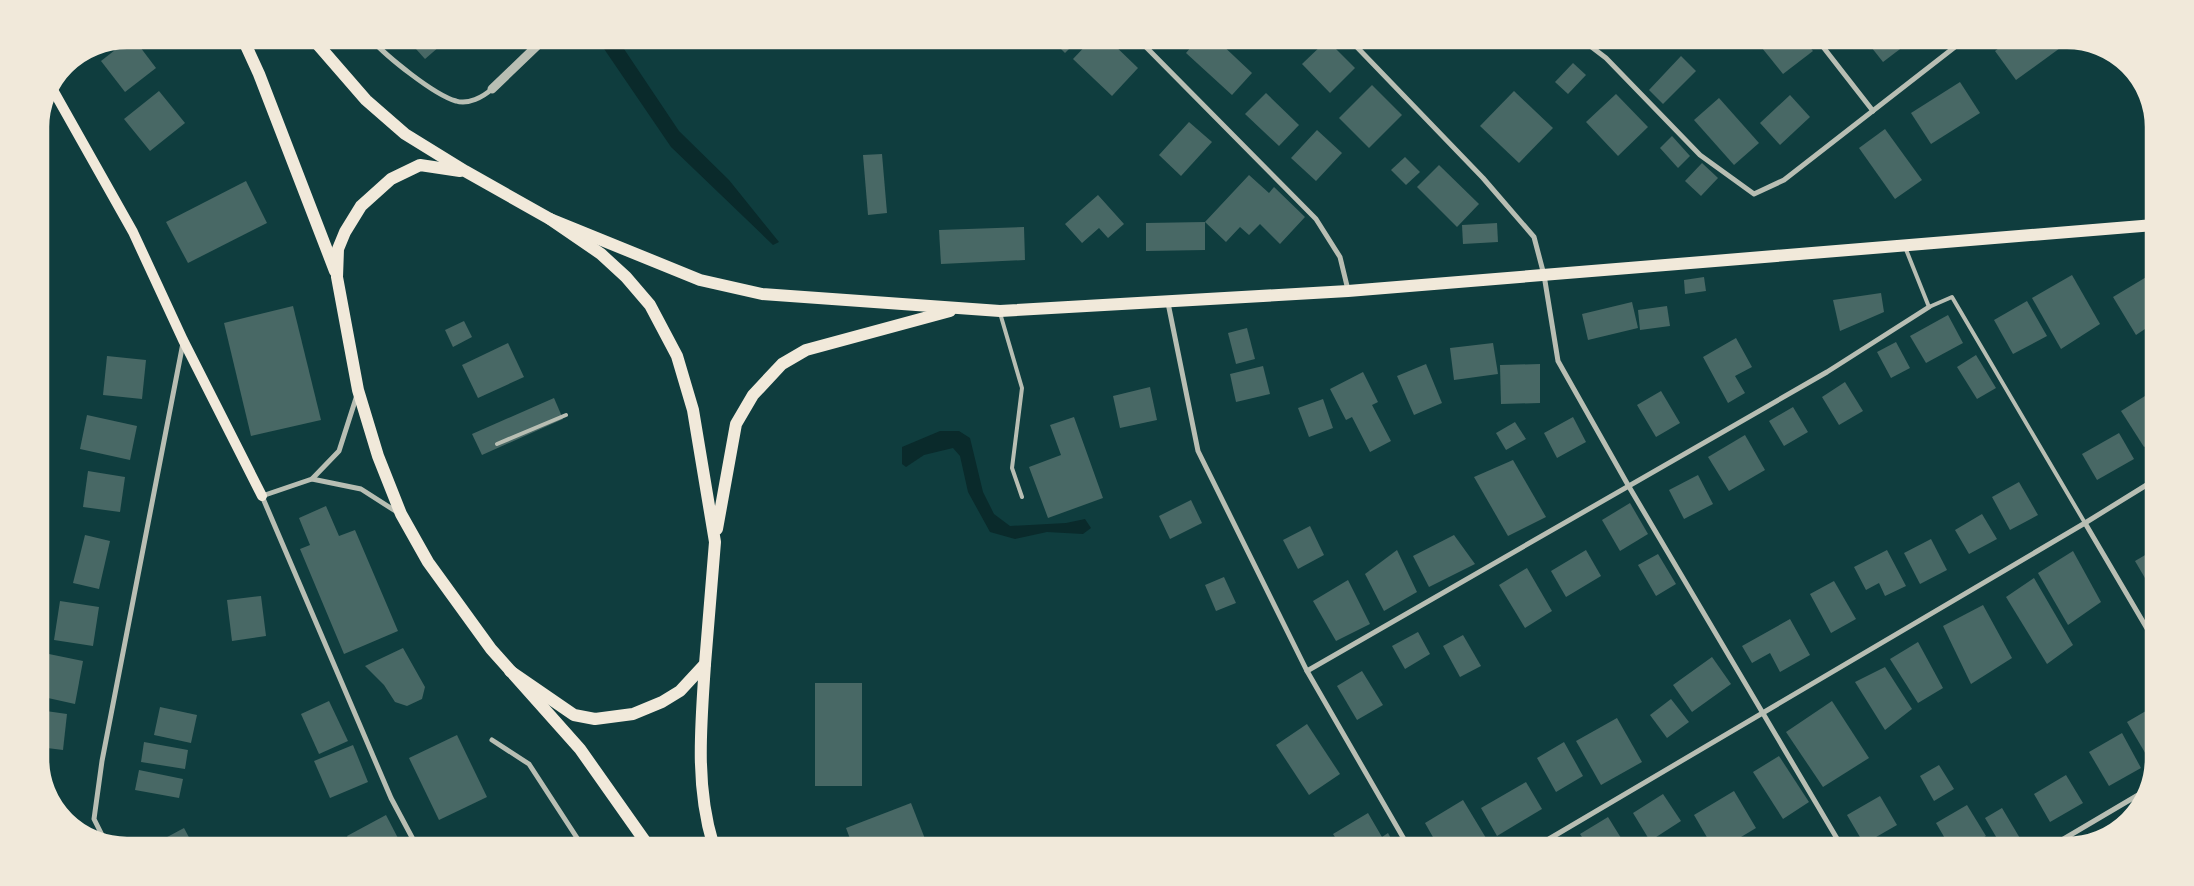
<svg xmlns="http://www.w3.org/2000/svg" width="2194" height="886" font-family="'IBM Plex Sans',sans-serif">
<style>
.water{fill:#0a2a2b}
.building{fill:#486865}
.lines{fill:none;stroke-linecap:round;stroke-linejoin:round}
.service{stroke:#b8beb3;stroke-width:4}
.minor{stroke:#b8beb3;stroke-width:5}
.tertiary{stroke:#b8beb3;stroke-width:9}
.secondary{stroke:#f1e9da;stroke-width:10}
.primary{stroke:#f1e9da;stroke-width:12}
.rim{fill:none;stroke:#f1e9da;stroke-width:2.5}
</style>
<rect width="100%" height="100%" fill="#0f3d3e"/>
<g class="water">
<path d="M 598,40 L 618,40 L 679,131 L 729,180 L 779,242 L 773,245 L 671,147 Z"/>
<path d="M 940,431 L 959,431 L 970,438 L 983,492 L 994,514 L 1010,526 L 1066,523 L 1085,519 L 1091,528 L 1083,534 L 1047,532 L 1015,539 L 990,532 L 968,492 L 960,456 L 953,448 L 924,455 L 906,467 L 902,464 L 902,447 Z"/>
</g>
<g class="building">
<path d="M 129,39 L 134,39 L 156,68 L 125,92 L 101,61 Z"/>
<path d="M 407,39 L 416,39 L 447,40 L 425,59 Z"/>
<path d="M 1053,41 L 1077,41 L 1065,53 Z"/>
<path d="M 1090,41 L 1110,41 L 1138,68 L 1112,96 L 1073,59 Z"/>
<path d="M 1196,41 L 1218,41 L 1252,73 L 1232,95 L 1186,53 Z"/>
<path d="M 109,42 L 95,54 L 90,48 L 93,45 Z"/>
<path d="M 1325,42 L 1329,42 L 1355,68 L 1330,93 L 1302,64 Z"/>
<path d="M 1404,42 L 1416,42 L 1410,48 Z"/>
<path d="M 1758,43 L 1806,43 L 1813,51 L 1783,74 Z"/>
<path d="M 1868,43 L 1908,43 L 1883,62 Z"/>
<path d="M 2006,43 L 2067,43 L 2016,80 L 1995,51 Z"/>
<path d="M 1681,56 L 1696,71 L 1663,104 L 1649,90 Z"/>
<path d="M 1573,63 L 1586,75 L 1568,94 L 1555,82 Z"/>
<path d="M 1960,82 L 1980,113 L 1931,144 L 1911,113 Z"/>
<path d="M 1372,85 L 1402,115 L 1369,148 L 1339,118 Z"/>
<path d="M 159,91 L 185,123 L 150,151 L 124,119 Z"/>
<path d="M 1514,91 L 1553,128 L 1519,163 L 1480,126 Z"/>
<path d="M 1266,93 L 1299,125 L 1279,146 L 1245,114 Z"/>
<path d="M 1616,94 L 1648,127 L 1618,156 L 1586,122 Z"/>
<path d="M 1790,95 L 1810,117 L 1780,145 L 1760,123 Z"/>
<path d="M 1719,98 L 1759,143 L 1734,165 L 1694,120 Z"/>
<path d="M 1189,122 L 1212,142 L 1181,176 L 1159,155 Z"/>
<path d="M 1885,129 L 1922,180 L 1895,199 L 1859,148 Z"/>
<path d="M 1317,130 L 1342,153 L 1316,181 L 1291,158 Z"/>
<path d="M 1672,136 L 1690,156 L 1678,168 L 1660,148 Z"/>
<path d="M 882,154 L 887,213 L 868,215 L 863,155 Z"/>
<path d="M 1405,157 L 1420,172 L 1406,185 L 1391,170 Z"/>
<path d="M 1702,163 L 1718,178 L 1701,196 L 1685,181 Z"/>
<path d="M 1439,165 L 1479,204 L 1457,227 L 1417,187 Z"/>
<path d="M 1249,175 L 1269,193 L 1274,187 L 1305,217 L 1280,244 L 1260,224 L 1249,235 L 1240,227 L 1226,242 L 1205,222 Z"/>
<path d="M 246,181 L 267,223 L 188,263 L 166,222 Z"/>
<path d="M 1098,195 L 1124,224 L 1108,238 L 1099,228 L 1082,243 L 1065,224 Z"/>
<path d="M 1205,222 L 1205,250 L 1146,251 L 1146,223 Z"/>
<path d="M 1497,223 L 1498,242 L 1463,244 L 1462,225 Z"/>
<path d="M 1024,227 L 1025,260 L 941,264 L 939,230 Z"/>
<path d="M 2153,273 L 2154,323 L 2136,335 L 2113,297 Z"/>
<path d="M 2072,275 L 2100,324 L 2061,349 L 2032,298 Z"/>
<path d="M 1704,277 L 1706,291 L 1685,294 L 1684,280 Z"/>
<path d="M 1881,293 L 1884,312 L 1840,331 L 1833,300 Z"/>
<path d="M 2027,301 L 2047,336 L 2013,354 L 1994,320 Z"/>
<path d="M 1632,302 L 1638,328 L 1588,340 L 1582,314 Z"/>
<path d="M 293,306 L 321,420 L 251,436 L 224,323 Z"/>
<path d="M 1667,306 L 1670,326 L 1640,330 L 1638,310 Z"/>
<path d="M 1948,315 L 1963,343 L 1926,363 L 1910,336 Z"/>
<path d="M 464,321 L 472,337 L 453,347 L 445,330 Z"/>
<path d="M 1247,328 L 1255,359 L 1236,364 L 1228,333 Z"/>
<path d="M 1736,338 L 1752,367 L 1735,376 L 1745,393 L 1728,403 L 1703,357 Z"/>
<path d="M 1896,342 L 1910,368 L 1891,378 L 1877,352 Z"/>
<path d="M 508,343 L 524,377 L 478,398 L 462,365 Z"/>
<path d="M 1493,343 L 1498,374 L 1454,380 L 1450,348 Z"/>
<path d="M 1976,355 L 1996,388 L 1977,399 L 1957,367 Z"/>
<path d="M 107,356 L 146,360 L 142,399 L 103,395 Z"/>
<path d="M 1426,364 L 1442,403 L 1414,415 L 1397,376 Z"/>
<path d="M 1540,364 L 1540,403 L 1501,404 L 1500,365 Z"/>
<path d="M 1263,366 L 1270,394 L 1236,402 L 1230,374 Z"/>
<path d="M 1363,372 L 1378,402 L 1372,405 L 1391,441 L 1370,452 L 1352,417 L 1346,420 L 1330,389 Z"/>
<path d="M 1845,382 L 1863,411 L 1839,425 L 1822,397 Z"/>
<path d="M 1150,387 L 1157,420 L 1120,428 L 1113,396 Z"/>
<path d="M 1661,391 L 1680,423 L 1656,437 L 1637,405 Z"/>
<path d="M 2153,391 L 2153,442 L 2144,447 L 2121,411 Z"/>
<path d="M 554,398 L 563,419 L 482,455 L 472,434 Z"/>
<path d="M 1323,399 L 1333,428 L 1309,437 L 1298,408 Z"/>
<path d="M 1793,407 L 1808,432 L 1784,446 L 1769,421 Z"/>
<path d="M 87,415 L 137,426 L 130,460 L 80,449 Z"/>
<path d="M 1074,417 L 1103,498 L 1048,518 L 1029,467 L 1061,455 L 1050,425 Z"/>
<path d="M 1573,417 L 1586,442 L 1557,458 L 1544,433 Z"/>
<path d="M 1515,422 L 1526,439 L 1506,450 L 1496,433 Z"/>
<path d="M 2119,433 L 2134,459 L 2097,480 L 2082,454 Z"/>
<path d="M 1745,435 L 1765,470 L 1729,491 L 1708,457 Z"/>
<path d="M 1513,460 L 1546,517 L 1508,536 L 1474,477 Z"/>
<path d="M 88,471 L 125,477 L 120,512 L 83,507 Z"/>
<path d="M 1698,475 L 1713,504 L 1684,519 L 1669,490 Z"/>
<path d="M 2019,482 L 2038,515 L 2010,530 L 1992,497 Z"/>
<path d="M 1191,500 L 1202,523 L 1170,539 L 1159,516 Z"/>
<path d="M 1630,503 L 1648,534 L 1620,551 L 1602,520 Z"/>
<path d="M 326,506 L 339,536 L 355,530 L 398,631 L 344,654 L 300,549 L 310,545 L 299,518 Z"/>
<path d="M 1982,514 L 1997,539 L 1969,554 L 1955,530 Z"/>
<path d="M 1310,526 L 1324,555 L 1298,569 L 1283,540 Z"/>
<path d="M 85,535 L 110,541 L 99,589 L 73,583 Z"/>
<path d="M 1454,535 L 1475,564 L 1429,587 L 1413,556 Z"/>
<path d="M 1931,539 L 1947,570 L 1920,584 L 1904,553 Z"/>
<path d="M 1397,550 L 1417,592 L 1384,611 L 1365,574 Z"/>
<path d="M 1586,550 L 1601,576 L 1566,597 L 1551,571 Z"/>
<path d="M 1887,550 L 1906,586 L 1885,596 L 1879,583 L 1866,590 L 1854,567 Z"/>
<path d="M 2073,551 L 2101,602 L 2068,625 L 2038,573 Z"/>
<path d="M 2152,551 L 2152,590 L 2135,561 Z"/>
<path d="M 1658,554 L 1676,584 L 1656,596 L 1638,565 Z"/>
<path d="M 1527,568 L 1552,611 L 1525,628 L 1499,585 Z"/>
<path d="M 1224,577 L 1236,603 L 1216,611 L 1205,585 Z"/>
<path d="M 2034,578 L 2073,645 L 2047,664 L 2006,597 Z"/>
<path d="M 1348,580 L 1370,624 L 1336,641 L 1313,601 Z"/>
<path d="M 1834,581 L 1856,619 L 1831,633 L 1810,594 Z"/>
<path d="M 261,596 L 266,636 L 232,641 L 227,600 Z"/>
<path d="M 60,601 L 99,607 L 93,646 L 54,640 Z"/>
<path d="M 1983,605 L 2012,658 L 1971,684 L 1943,626 Z"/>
<path d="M 1790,619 L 1810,655 L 1780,672 L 1770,653 L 1752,663 L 1742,646 Z"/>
<path d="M 1418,632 L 1430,654 L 1405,669 L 1392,646 Z"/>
<path d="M 1463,635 L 1481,666 L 1460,677 L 1443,646 Z"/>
<path d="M 1918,642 L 1943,688 L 1918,703 L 1890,659 Z"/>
<path d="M 403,648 L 425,687 L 422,699 L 407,706 L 395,702 L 384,685 L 365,666 Z"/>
<path d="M 44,653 L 83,661 L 75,704 L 39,696 L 39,676 Z"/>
<path d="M 1712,657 L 1731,684 L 1692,712 L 1673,685 Z"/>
<path d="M 1885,667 L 1912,709 L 1885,730 L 1855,682 Z"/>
<path d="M 1362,671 L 1383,705 L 1357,720 L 1337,686 Z"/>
<rect x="815" y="683" width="47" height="103"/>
<path d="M 1671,699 L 1689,722 L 1667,738 L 1650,715 Z"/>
<path d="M 329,701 L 348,741 L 319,754 L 301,714 Z"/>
<path d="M 1832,701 L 1869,758 L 1823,787 L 1786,732 Z"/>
<path d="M 160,707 L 197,715 L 191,743 L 154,735 Z"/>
<path d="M 2151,708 L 2151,763 L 2127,722 Z"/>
<path d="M 39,710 L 67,714 L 63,750 L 39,747 Z"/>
<path d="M 1617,718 L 1642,762 L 1601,785 L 1576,741 Z"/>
<path d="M 1307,724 L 1340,774 L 1309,795 L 1276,745 Z"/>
<path d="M 2122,733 L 2141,768 L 2109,786 L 2089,752 Z"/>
<path d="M 457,735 L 487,797 L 439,820 L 409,758 Z"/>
<path d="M 144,742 L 188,750 L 185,769 L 141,762 Z"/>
<path d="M 1564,742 L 1583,776 L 1556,792 L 1537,758 Z"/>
<path d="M 353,745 L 368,782 L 330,798 L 314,761 Z"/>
<path d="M 1779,756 L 1809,802 L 1783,819 L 1753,772 Z"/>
<path d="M 1939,765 L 1954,789 L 1934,801 L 1920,776 Z"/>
<path d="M 139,770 L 183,779 L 179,798 L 135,790 Z"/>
<path d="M 2066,775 L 2083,803 L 2050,822 L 2034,794 Z"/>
<path d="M 1526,782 L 1542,809 L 1497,836 L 1481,808 Z"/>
<path d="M 1734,791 L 1756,828 L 1726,846 L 1712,846 L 1694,815 Z"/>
<path d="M 1663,794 L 1681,821 L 1650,841 L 1633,813 Z"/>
<path d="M 1880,796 L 1897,825 L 1864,844 L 1847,815 Z"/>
<path d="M 1463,800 L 1489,843 L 1484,846 L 1438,846 L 1425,823 Z"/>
<path d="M 911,803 L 927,844 L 852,844 L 846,828 Z"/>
<path d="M 1967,805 L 1986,836 L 1968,847 L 1950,847 L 1936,823 Z"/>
<path d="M 2002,808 L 2021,840 L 2009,847 L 2002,847 L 1985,818 Z"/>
<path d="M 1368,813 L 1382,837 L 1388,833 L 1395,846 L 1340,845 L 1333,834 Z"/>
<path d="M 386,815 L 400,842 L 351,843 L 347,836 Z"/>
<path d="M 1608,817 L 1626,846 L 1588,846 L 1580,834 Z"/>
<path d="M 184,828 L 192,843 L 156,843 Z"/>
</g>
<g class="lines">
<g class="service">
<path d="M 1905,247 L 1929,307 L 1952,297 L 2085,523"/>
<path d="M 1000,313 L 1022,388 L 1012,468 L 1022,497"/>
<path d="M 497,444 L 566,415"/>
</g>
<g class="minor">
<path d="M 371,39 C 386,56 434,95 456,101 C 468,105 483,97 492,89"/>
<path d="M 1140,41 L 1316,219 L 1340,257 L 1348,290"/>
<path d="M 1352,42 L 1483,178 L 1534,237 L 1544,275 L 1558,361 L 1628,485 L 1842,847"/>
<path d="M 1585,42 L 1606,58 L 1700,155 L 1754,194 L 1784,180 L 1960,43"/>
<path d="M 1820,43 L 1873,111"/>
<path d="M 1168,303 L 1198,451 L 1307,671 L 1408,846"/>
<path d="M 357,395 L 339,451 L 312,479 L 262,496 L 391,798 L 415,843"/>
<path d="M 312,479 L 361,489 L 397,512"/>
<path d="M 2085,523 L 2152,637"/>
<path d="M 1307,671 L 1827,372 L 1929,307"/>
<path d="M 492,740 L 529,764 L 581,844"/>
<path d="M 106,843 L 94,819 L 102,761 L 183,343"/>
<path d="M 1537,846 L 2085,523 L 2153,481"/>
<path d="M 2050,847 L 2150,788"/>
</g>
<path class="tertiary" d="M 492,89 L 543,40"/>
<path class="secondary" d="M 53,90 L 133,232 L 183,340 L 262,496"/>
<g class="primary">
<path d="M 243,39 L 259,74 L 335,271"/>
<path d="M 313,39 L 366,100 L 405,134 L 465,171 L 550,219 L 601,254 L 626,277 L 650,305 L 677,356 L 693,410 L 715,542 L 705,664 L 680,691 L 662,702 L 633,714 L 595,719 L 574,715 L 510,671"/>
<path d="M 460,171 L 420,165 L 391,179 L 361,206 L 345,232 L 338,249 L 337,277 L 358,390 L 378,456 L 401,514 L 428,562 L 491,649 L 580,749 L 647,844"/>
<path d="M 550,219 L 700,280 L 762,294 L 1000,311 L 1348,291 L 2154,225"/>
<path d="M 717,529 L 736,424 L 753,395 L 782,364 L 806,350 L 950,311"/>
<path d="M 705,664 C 701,725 695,785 713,844"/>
</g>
</g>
<path d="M0 0H2194V886H0ZM127 48H2067A79 79 0 0 1 2146 127V759A79 79 0 0 1 2067 838H127A79 79 0 0 1 48 759V127A79 79 0 0 1 127 48Z" fill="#f1e9da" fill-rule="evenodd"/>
<path class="rim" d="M127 48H2067A79 79 0 0 1 2146 127V759A79 79 0 0 1 2067 838H127A79 79 0 0 1 48 759V127A79 79 0 0 1 127 48Z"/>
</svg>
